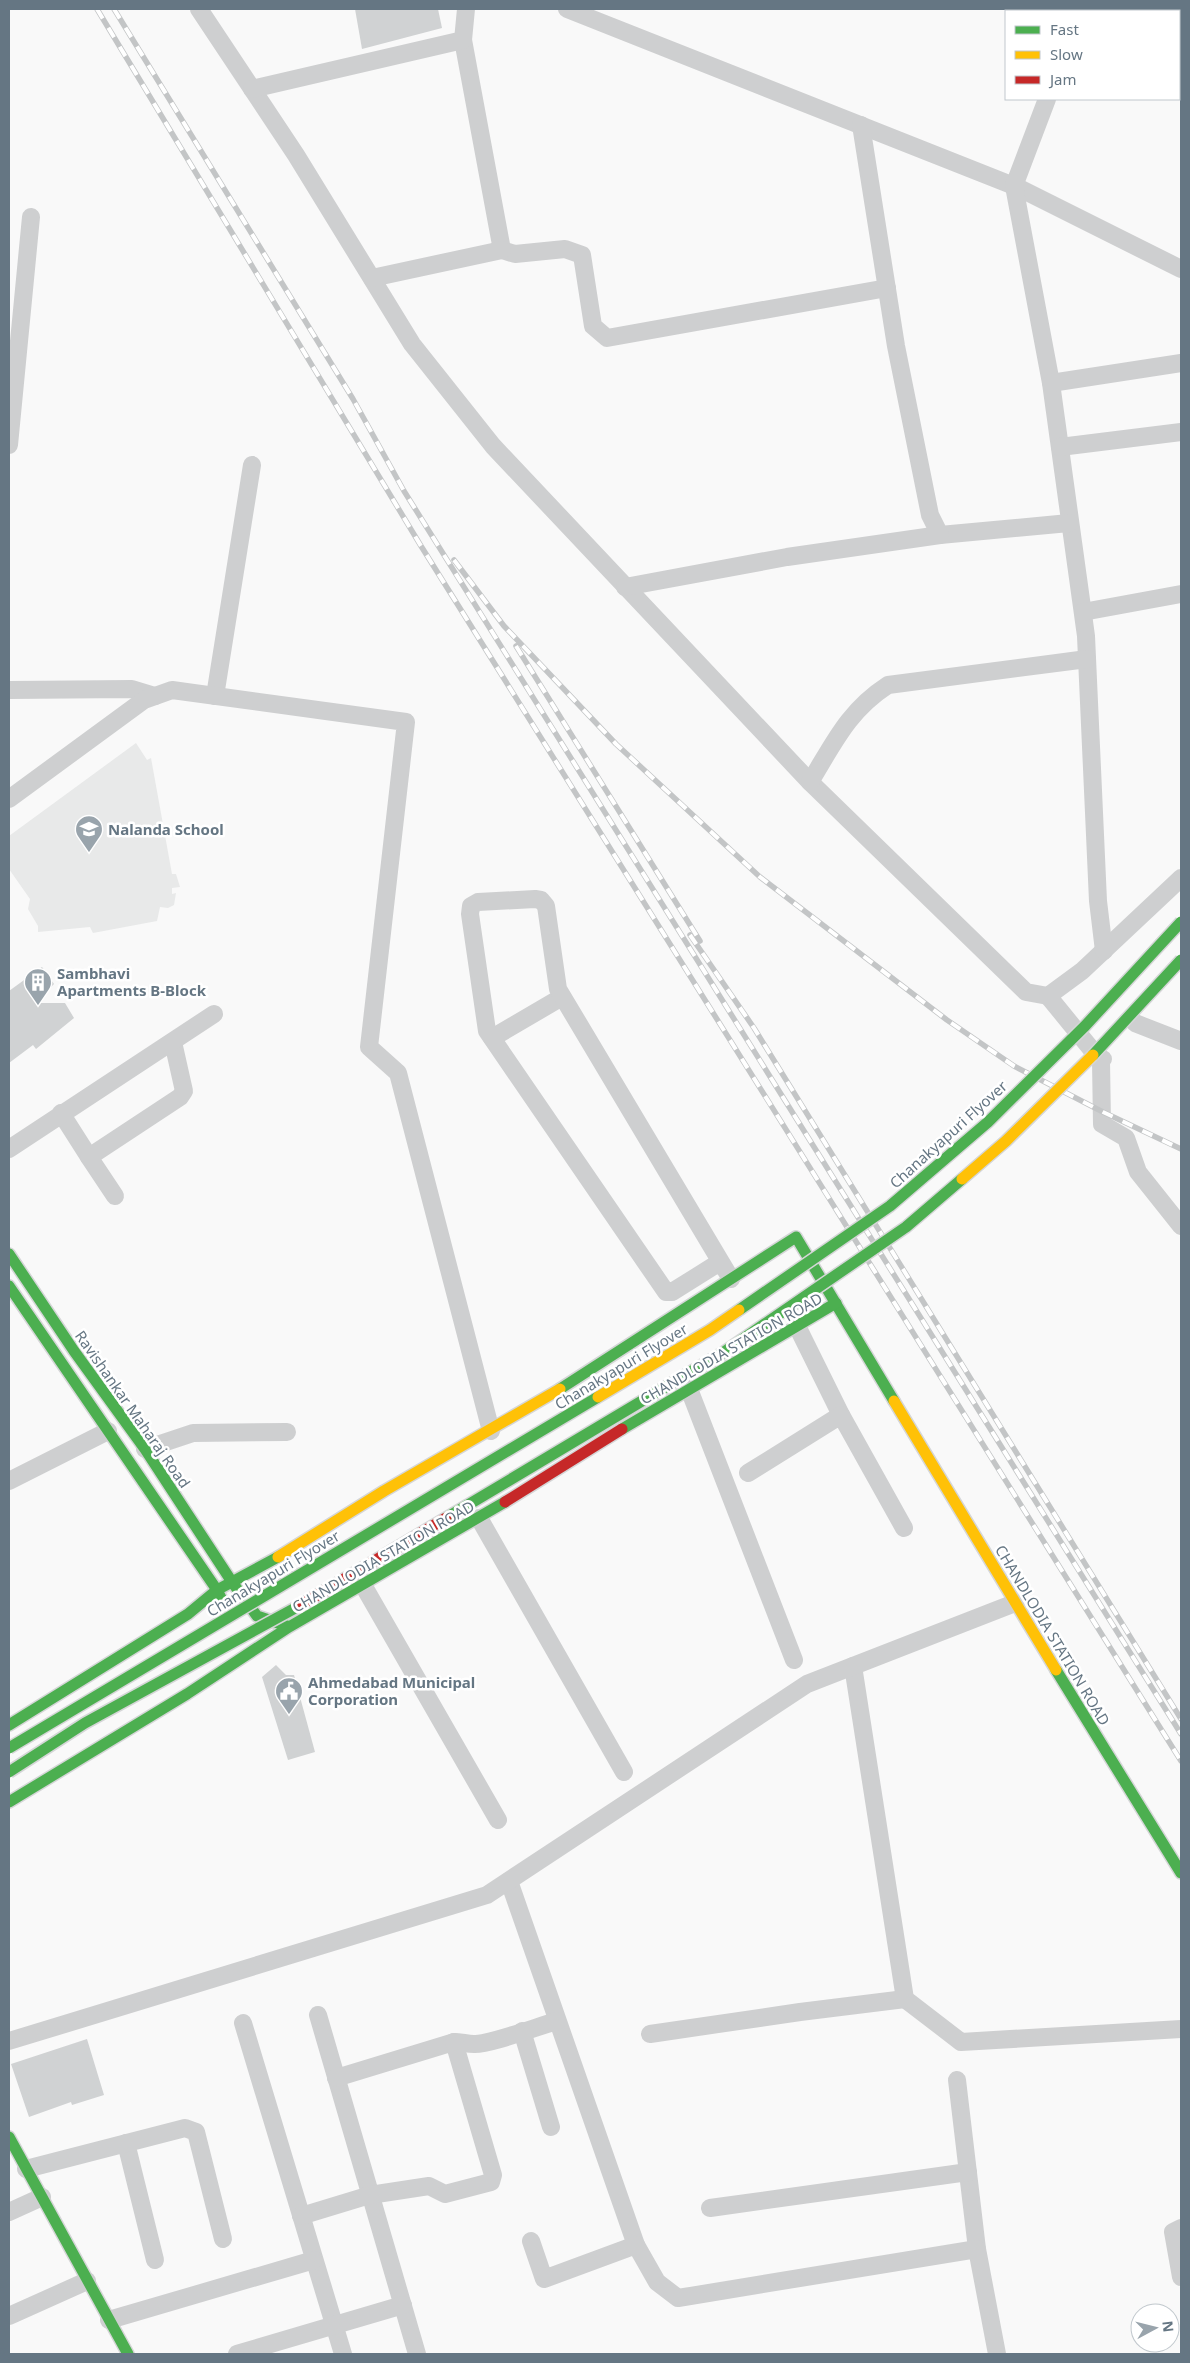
<svg xmlns="http://www.w3.org/2000/svg" width="1190" height="2363" font-family="'Noto Sans',sans-serif">
<style>
.built{fill:#e8e9e9}
.building{fill:#d0d2d3}
.lines{fill:none;stroke-linecap:round;stroke-linejoin:round}
.fast-casing{stroke:#d5d6d7;stroke-width:14}
.slow-casing{stroke:#d5d6d7;stroke-width:14}
.jam-casing{stroke:#d5d6d7;stroke-width:14}
.street{stroke:#cecfd0;stroke-width:18}
.fast{stroke:#4caf50;stroke-width:11}
.slow{stroke:#ffc107;stroke-width:11}
.jam{stroke:#c62828;stroke-width:11}
.rail-casing{stroke:#c3c5c6;stroke-width:5.5}
.rail{stroke:#fff;stroke-width:4;stroke-dasharray:11;stroke-linecap:butt}
.fast-bridge-casing{stroke:#d5d6d7;stroke-width:14;stroke-linecap:butt}
.slow-bridge-casing{stroke:#d5d6d7;stroke-width:14;stroke-linecap:butt}
.jam-bridge-casing{stroke:#d5d6d7;stroke-width:14;stroke-linecap:butt}
.fast-bridge{stroke:#4caf50;stroke-width:11}
.slow-bridge{stroke:#ffc107;stroke-width:11}
.jam-bridge{stroke:#c62828;stroke-width:11}
.labels{text-anchor:middle;dominant-baseline:central;stroke-width:5;stroke-linejoin:round;paint-order:stroke}
.poi-label{font-size:15px;font-weight:bold;fill:#657683;stroke:#fff;text-anchor:start}
.street-label{font-size:15px;fill:#657683;stroke:#fff}
</style>
<rect width="100%" height="100%" fill="#f9f9f9"/>
<path class="built" d="M 136,743 L 147,760 L 151,758 L 172,874 L 176,874 L 180,887 L 172,888 L 172,894 L 176,893 L 174,905 L 168,908 L 160,907 L 157,921 L 93,933 L 90,927 L 38,932 L 38,926 L 28,909 L 30,899 L 9,869 L 9,836 Z"/>
<g class="building">
<path d="M 355,9 L 438,9 L 442,28 L 362,49 Z"/>
<path d="M 42,967 L 54,984 L 35,1003 L 65,1003 L 74,1018 L 36,1049 L 33,1045 L 9,1063 L 9,991 Z"/>
<path d="M 276,1665 L 286,1675 L 294,1675 L 315,1752 L 288,1760 L 262,1677 Z"/>
<path d="M 87,2039 L 104,2095 L 72,2105 L 71,2102 L 29,2117 L 11,2064 Z"/>
</g>
<g class="lines">
<g class="fast-casing">
<g id="fast">
<path d="M 9,1254 L 74,1351 L 145,1449 L 232,1582 L 257,1616 L 287,1626"/>
<path d="M 9,1286 L 217,1590 L 224,1604"/>
<path d="M 560,1389 L 796,1237 L 894,1401"/>
<path d="M 622,1429 L 836,1303"/>
<path d="M 1056,1670 L 1181,1873"/>
<path d="M 9,1725 L 188,1614 L 217,1590 L 278,1557"/>
<path d="M 9,1802 L 187,1694 L 289,1627 L 505,1502"/>
<path d="M 9,2137 L 128,2354"/>
</g>
</g>
<g class="slow-casing">
<g id="slow">
<path d="M 894,1401 L 1056,1670"/>
<path d="M 278,1557 L 384,1491 L 560,1389"/>
</g>
</g>
<g class="jam-casing">
<path id="jam" d="M 505,1502 L 622,1429"/>
</g>
<g class="street">
<path d="M 199,9 L 296,155 L 412,344 L 493,446 L 810,782 L 1026,992 L 1048,996 L 1082,971 L 1181,878"/>
<path d="M 567,9 L 1019,188 L 1181,269"/>
<path d="M 1080,11 L 1081,9"/>
<path d="M 463,40 L 502,250 L 515,254 L 565,249 L 582,255 L 593,326 L 607,338 L 887,288"/>
<path d="M 252,89 L 463,40 L 466,9"/>
<path d="M 1047,99 L 1014,186 L 1051,383 L 1086,636 L 1098,901 L 1104,951"/>
<path d="M 861,125 L 896,346 L 930,515 L 940,535 L 1069,523"/>
<path d="M 372,278 L 502,250"/>
<path d="M 1051,383 L 1181,363"/>
<path d="M 9,445 L 31,217"/>
<path d="M 1060,447 L 1181,432"/>
<path d="M 625,587 L 787,557 L 940,535"/>
<path d="M 1083,612 L 1181,594"/>
<path d="M 9,690 L 132,689 L 155,696"/>
<path d="M 215,696 L 252,465"/>
<path d="M 810,782 C 834,743 848,711 888,685 L 1087,659"/>
<path d="M 9,799 L 144,700 L 172,690 L 406,722 L 369,1047 L 398,1073 L 491,1431"/>
<path d="M 1048,996 L 1101,1061 L 1103,1059"/>
<path d="M 1135,1023 L 1181,1041"/>
<path d="M 492,1038 L 562,997"/>
<path d="M 1101,1061 L 1102,1124 L 1126,1138 L 1138,1172 L 1181,1226"/>
<path d="M 61,1113 L 89,1157 L 180,1097 L 184,1091 L 173,1042"/>
<path d="M 9,1149 L 214,1014"/>
<path d="M 89,1157 L 115,1196"/>
<path d="M 720,1262 L 672,1292 L 666,1292 L 487,1031 L 470,914 L 471,906 L 478,902 L 535,899 L 541,900 L 546,906 L 558,989 L 731,1279"/>
<path d="M 797,1326 L 841,1415"/>
<path d="M 689,1389 L 794,1660"/>
<path d="M 145,1449 L 193,1433 L 287,1432"/>
<path d="M 748,1473 L 841,1415 L 904,1528"/>
<path d="M 9,1481 L 108,1431"/>
<path d="M 479,1518 L 624,1772"/>
<path d="M 363,1585 L 498,1820"/>
<path d="M 853,1666 L 905,1999 L 961,2042 L 1181,2029"/>
<path d="M 509,1881 L 636,2245"/>
<path d="M 318,2015 L 417,2354"/>
<path d="M 243,2023 L 343,2354"/>
<path d="M 522,2031 L 551,2127"/>
<path d="M 650,2034 L 800,2012 L 905,1999"/>
<path d="M 9,2041 L 487,1895 L 807,1684 L 1015,1603"/>
<path d="M 336,2078 L 454,2042 C 461,2042 467,2044 474,2044 C 488,2045 539,2026 557,2021"/>
<path d="M 957,2080 L 977,2249"/>
<path d="M 126,2143 L 155,2260"/>
<path d="M 26,2169 L 185,2128 L 196,2132 L 223,2239"/>
<path d="M 710,2208 L 968,2172"/>
<path d="M 9,2212 L 42,2197"/>
<path d="M 301,2216 L 370,2195 L 429,2186 L 445,2194 L 491,2182 L 493,2175 L 454,2042"/>
<path d="M 1181,2228 L 1173,2232 L 1181,2277"/>
<path d="M 531,2241 L 544,2279 L 636,2245 L 657,2282 L 678,2298 L 977,2249 L 997,2354"/>
<path d="M 9,2316 L 87,2281"/>
<path d="M 109,2320 L 314,2260"/>
<path d="M 237,2354 L 403,2305"/>
</g>
<use href="#fast" class="fast"/>
<use href="#slow" class="slow"/>
<use href="#jam" class="jam"/>
<g class="rail-casing">
<g id="rail">
<path d="M 97,9 L 421,546 L 1181,1761"/>
<path d="M 114,9 L 353,399 L 404,491 L 1181,1734"/>
<path d="M 454,560 L 504,626 L 616,744 L 760,877 L 947,1020 L 1014,1066 L 1103,1112 L 1181,1149"/>
<path d="M 516,646 L 700,941"/>
<path d="M 690,935 L 754,1028 L 1181,1719"/>
</g>
</g>
<use href="#rail" class="rail"/>
<g class="fast-bridge-casing">
<g id="fast-bridge">
<path d="M 1093,1055 L 1181,960"/>
<path d="M 739,1310 L 890,1206 L 988,1122 L 1085,1026 L 1181,922"/>
<path d="M 446,1518 L 724,1352 L 906,1227 L 962,1179"/>
<path d="M 9,1748 L 598,1397"/>
<path d="M 9,1772 L 85,1723 L 299,1606"/>
</g>
</g>
<g class="slow-bridge-casing">
<g id="slow-bridge">
<path d="M 962,1179 L 1006,1141 L 1093,1055"/>
<path d="M 598,1397 L 710,1330 L 739,1310"/>
</g>
</g>
<g class="jam-bridge-casing">
<path id="jam-bridge" d="M 299,1606 L 446,1518"/>
</g>
<use href="#fast-bridge" class="fast-bridge"/>
<use href="#slow-bridge" class="slow-bridge"/>
<use href="#jam-bridge" class="jam-bridge"/>
</g>
<defs>
<g id="school-pin" transform="scale(1.4375)"><path d="M0 17L-7.5 6A9.5 9.5 0 1 1 7.5 6Z" fill="#99a4ac" stroke="#fff"/><path d="M0-5L7-2L0 1L-7-2ZM-4 1L0 2.5L4 1V4Q0 6-4 4Z" fill="#fff"/></g>
<g id="building-pin" transform="scale(1.4375)"><path d="M0 17L-7.5 6A9.5 9.5 0 1 1 7.5 6Z" fill="#99a4ac" stroke="#fff"/><path d="M-4-6H4V6H1V3H-1V6H-4ZM-2.5-4.3h1.7v1.8h-1.7ZM.8-4.3h1.7v1.8H.8ZM-2.5-1h1.7V.8h-1.7ZM.8-1h1.7V.8H.8Z" fill="#fff"/></g>
<g id="civic-pin" transform="scale(1.4375)"><path d="M0 17L-7.5 6A9.5 9.5 0 1 1 7.5 6Z" fill="#99a4ac" stroke="#fff"/><path d="M-.6-6.5H3V-4.5H.6V-3L4-1V1h2V6H-6V1h2V-1L-.6-3ZM-1.2 2.5V6h2.4V2.5Z" fill="#fff"/></g>
</defs>
<g fill-rule="evenodd">
<use href="#school-pin" x="89" y="829"/>
<use href="#building-pin" x="38" y="982"/>
<use href="#civic-pin" x="289" y="1691"/>
</g>
<g class="labels">
<g class="poi-label">
<text x="108" y="829">Nalanda School</text>
<text x="57" y="973">Sambhavi<tspan x="57" dy="17">Apartments B-Block</tspan></text>
<text x="308" y="1682">Ahmedabad Municipal<tspan x="308" dy="17">Corporation</tspan></text>
</g>
<g class="street-label">
<text transform="translate(948 1134) rotate(-42)">Chanakyapuri Flyover</text>
<text transform="translate(731 1348) rotate(-30)">CHANDLODIA STATION ROAD</text>
<text transform="translate(621 1366) rotate(-31)">Chanakyapuri Flyover</text>
<text transform="translate(133 1409) rotate(55)">Ravishankar Maharaj Road</text>
<text transform="translate(383 1556) rotate(-30)">CHANDLODIA STATION ROAD</text>
<text transform="translate(273 1573) rotate(-31)">Chanakyapuri Flyover</text>
<text transform="translate(1053 1635) rotate(59)">CHANDLODIA STATION ROAD</text>
</g>
</g>
<rect width="1190" height="2363" fill="none" stroke="#657683" stroke-width="20"/>
<rect x="1005" y="10" width="175" height="90" fill="#ffffff" stroke="#c1c8cd"/>
<rect x="1015" y="26" width="25" height="8" fill="#4caf50" stroke="#c1c8cd"/>
<text x="1050" y="35" font-size="15" fill="#657683">Fast</text>
<rect x="1015" y="51" width="25" height="8" fill="#ffc107" stroke="#c1c8cd"/>
<text x="1050" y="60" font-size="15" fill="#657683">Slow</text>
<rect x="1015" y="76" width="25" height="8" fill="#c62828" stroke="#c1c8cd"/>
<text x="1050" y="85" font-size="15" fill="#657683">Jam</text>
<g transform="translate(1155 2328) rotate(83)"><circle r="24" fill="#ffffff" stroke="#c1c8cd"/>
<path d="M0-4L9 19L0 12L-9 19Z" fill="#99a4ac"/>
<text y="-8" font-size="14" font-weight="bold" text-anchor="middle" fill="#657683">N</text>
</g>
</svg>
